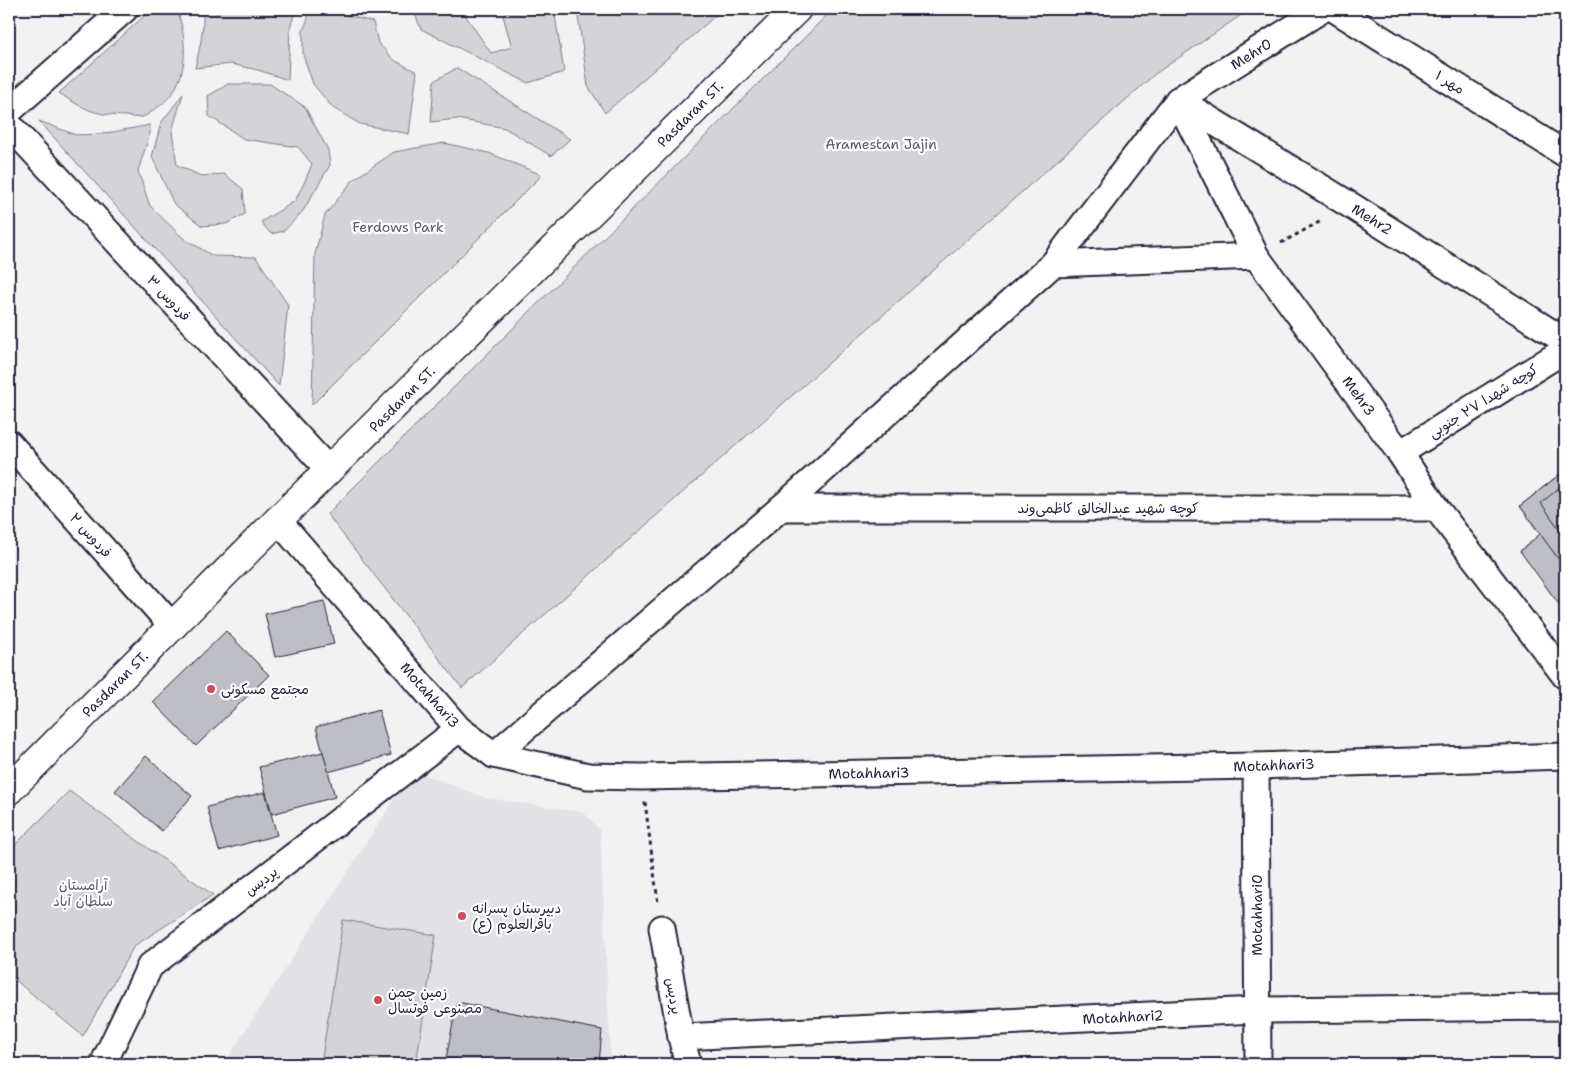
<svg xmlns="http://www.w3.org/2000/svg" width="1574" height="1073" font-family="'Shantell Sans','Playpen Sans Arabic',sans-serif">
<style>
.built{fill:#e2e2e6}
.green{fill:#d3d3d8;stroke:#7a7a8a}
.building{fill:#bebec6;stroke:#22223b}
.lines{fill:none;stroke-linecap:round;stroke-linejoin:round}
.street-casing{stroke:#22223b;stroke-width:29}
.secondary-casing{stroke:#22223b;stroke-width:31}
.path{stroke:#22223b;stroke-width:3;stroke-dasharray:4 4;stroke-linecap:butt}
.street{stroke:#fff;stroke-width:25}
.secondary{stroke:#fff;stroke-width:28}
.poi-dot{fill:#d1495b;stroke:#fff;stroke-width:2}
.labels{text-anchor:middle;dominant-baseline:central;stroke-width:4.5;stroke-linejoin:round;paint-order:stroke}
.street-label{font-size:14px;fill:#22223b;stroke:#fff}
.park-label{font-size:14px;fill:#57576a;stroke:#fff}
.poi-label{font-size:14px;fill:#22223b;stroke:#fff;text-anchor:start}
</style>
<rect width="100%" height="100%" fill="#f2f2f3"/>
<filter id="ink" filterUnits="userSpaceOnUse"><feTurbulence type="fractalNoise" baseFrequency=".02" numOctaves="2"/><feDisplacementMap in="SourceGraphic" scale="10" xChannelSelector="R" yChannelSelector="G"/><feConvolveMatrix kernelMatrix="1 2 1 2 8 2 1 2 1" color-interpolation-filters="sRGB"/></filter>
<g filter="url(#ink)">
<path class="built" d="M 413,770 L 486,798 L 583,812 L 600,830 L 611,1064 L 599,1064 L 602,1030 L 457,1002 L 445,1064 L 224,1064 Z"/>
<g class="green">
<path d="M 152,9 L 177,9 C 188,42 190,85 158,107 C 153,110 147,116 142,117 C 137,118 131,117 126,116 C 95,115 85,110 59,93 Z"/>
<path d="M 203,9 L 296,9 L 290,28 L 288,80 L 258,70 L 231,64 L 195,68 C 200,48 204,29 203,9 Z"/>
<path d="M 311,9 L 322,9 L 373,22 L 378,43 L 394,60 L 417,72 L 409,134 L 360,124 L 333,108 L 313,84 L 303,55 L 303,32 Z"/>
<path d="M 413,9 L 461,9 L 491,53 L 512,47 L 503,16 L 512,9 L 554,9 L 564,72 L 528,83 L 421,29 Z"/>
<path d="M 577,9 L 723,9 L 605,113 L 588,86 Z"/>
<path d="M 833,9 L 1250,9 L 1155,74 L 462,688 L 327,514 Z"/>
<path d="M 457,68 L 570,139 L 551,156 L 505,128 L 457,119 L 431,122 L 434,81 Z"/>
<path d="M 228,84 L 270,84 L 305,107 L 328,150 L 330,165 L 303,211 L 284,231 L 271,234 L 261,222 L 295,201 L 305,181 L 312,164 L 298,147 L 244,139 L 209,116 L 208,96 Z"/>
<path d="M 183,94 L 172,131 L 177,165 L 201,176 L 224,174 L 243,189 L 245,214 L 226,224 L 202,226 L 174,204 L 152,157 L 161,123 Z"/>
<path d="M 39,121 L 76,135 L 102,134 L 150,125 L 150,133 L 138,171 L 150,206 L 183,238 L 213,256 L 256,257 L 288,305 L 279,386 Z"/>
<path d="M 444,143 L 489,153 L 542,175 L 312,405 L 315,254 L 325,215 L 353,180 L 394,152 Z"/>
<path d="M 69,791 L 213,895 L 134,946 L 83,1036 L 9,975 L 9,851 Z"/>
<path d="M 343,920 L 436,935 L 416,1064 L 321,1064 Z"/>
</g>
<g class="building">
<path d="M 1565,470 L 1565,608 L 1563,610 L 1520,551 L 1540,534 L 1520,506 Z"/>
<path d="M 1565,470 L 1565,568 L 1520,506 Z"/>
<path d="M 1565,483 L 1565,537 L 1541,503 Z"/>
<path d="M 324,601 L 334,644 L 275,657 L 265,614 Z"/>
<path d="M 226,631 L 269,675 L 196,746 L 153,702 Z"/>
<path d="M 379,710 L 391,755 L 328,772 L 316,727 Z"/>
<path d="M 323,752 L 335,797 L 272,814 L 259,767 Z"/>
<path d="M 146,756 L 192,796 L 162,831 L 115,791 Z"/>
<path d="M 265,792 L 277,835 L 219,851 L 207,807 Z"/>
<path d="M 457,1002 L 602,1030 L 599,1064 L 445,1064 Z"/>
</g>
<g class="lines">
<g class="street-casing">
<g id="street">
<path d="M 1334,9 L 1565,154"/>
<path d="M 1178,100 L 1256,256 L 1400,453 L 1436,508 L 1565,676"/>
<path d="M 1178,100 L 1350,205 L 1565,341"/>
<path d="M 9,111 L 125,9"/>
<path d="M 9,125 L 329,470"/>
<path d="M 1053,264 L 1256,256"/>
<path d="M 9,443 L 173,627"/>
<path d="M 1400,453 L 1565,350"/>
<path d="M 781,508 L 1436,508"/>
<path d="M 278,520 L 459,729 L 494,755 L 588,776 L 641,777 L 1256,766 L 1565,756"/>
<path d="M 494,755 L 781,508 L 1053,264 L 1178,100 L 1323,9"/>
<path d="M 1256,766 L 1258,1064"/>
<path d="M 662,928 L 681,1037 L 688,1064"/>
<path d="M 681,1037 L 1257,1010 L 1565,1007"/>
<path d="M 103,1064 L 150,966 L 459,729"/>
</g>
</g>
<g class="secondary-casing">
<path id="secondary" d="M 9,790 L 278,520 L 797,9"/>
</g>
<g class="path">
<path d="M 1281,243 L 1323,220"/>
<path d="M 645,802 L 658,903"/>
</g>
<use href="#street" class="street"/>
<use href="#secondary" class="secondary"/>
</g>
</g>
<g class="poi-dot">
<circle cx="211" cy="689" r="5"/>
<circle cx="462" cy="916" r="5"/>
<circle cx="378" cy="1000" r="5"/>
</g>
<g class="labels">
<g class="street-label">
<text transform="translate(1251 54) rotate(-32)">Mehr0</text>
<text transform="translate(1450 82) rotate(32)">مهر ۱</text>
<text transform="translate(690 114) rotate(-45)">Pasdaran ST.</text>
<text transform="translate(1372 219) rotate(32)">Mehr2</text>
<text transform="translate(169 298) rotate(47)">فردوس ۳</text>
<text transform="translate(1359 396) rotate(54)">Mehr3</text>
<text transform="translate(402 399) rotate(-45)">Pasdaran ST.</text>
<text transform="translate(1483 401) rotate(-32)">کوچه شهدا ۲۷ جنوبی</text>
<text x="1108" y="508">کوچه شهید عبدالخالق کاظمی‌وند</text>
<text transform="translate(91 535) rotate(48)">فردوس ۲</text>
<text transform="translate(115 684) rotate(-45)">Pasdaran ST.</text>
<text transform="translate(430 695) rotate(49)">Motahhari3</text>
<text transform="translate(1274 765) rotate(-2)">Motahhari3</text>
<text transform="translate(869 773) rotate(-1)">Motahhari3</text>
<text transform="translate(261 881) rotate(-38)">پردیس</text>
<text transform="translate(1257 915) rotate(-90)">Motahhari0</text>
<text transform="translate(674 996) rotate(80)">پردیس</text>
<text transform="translate(1123 1017) rotate(-3)">Motahhari2</text>
</g>
<g class="park-label">
<text x="881" y="144">Aramestan Jajin</text>
<text x="398" y="227">Ferdows Park</text>
<text x="83" y="885">آرامستان<tspan x="83" dy="16">سلطان آباد</tspan></text>
</g>
<g class="poi-label">
<text x="221" y="689">مجتمع مسکونی</text>
<text x="472" y="908">دبیرستان پسرانه<tspan x="472" dy="16">باقرالعلوم (ع)</tspan></text>
<text x="388" y="992">زمین چمن<tspan x="388" dy="16">مصنوعی فوتسال</tspan></text>
</g>
</g>
<rect width="1574" height="1073" fill="none" stroke="#fff" stroke-width="30"/>
<rect x="15" y="15" width="1544" height="1043" fill="none" stroke="#22223b" stroke-width="2" filter="url(#ink)"/>
</svg>
